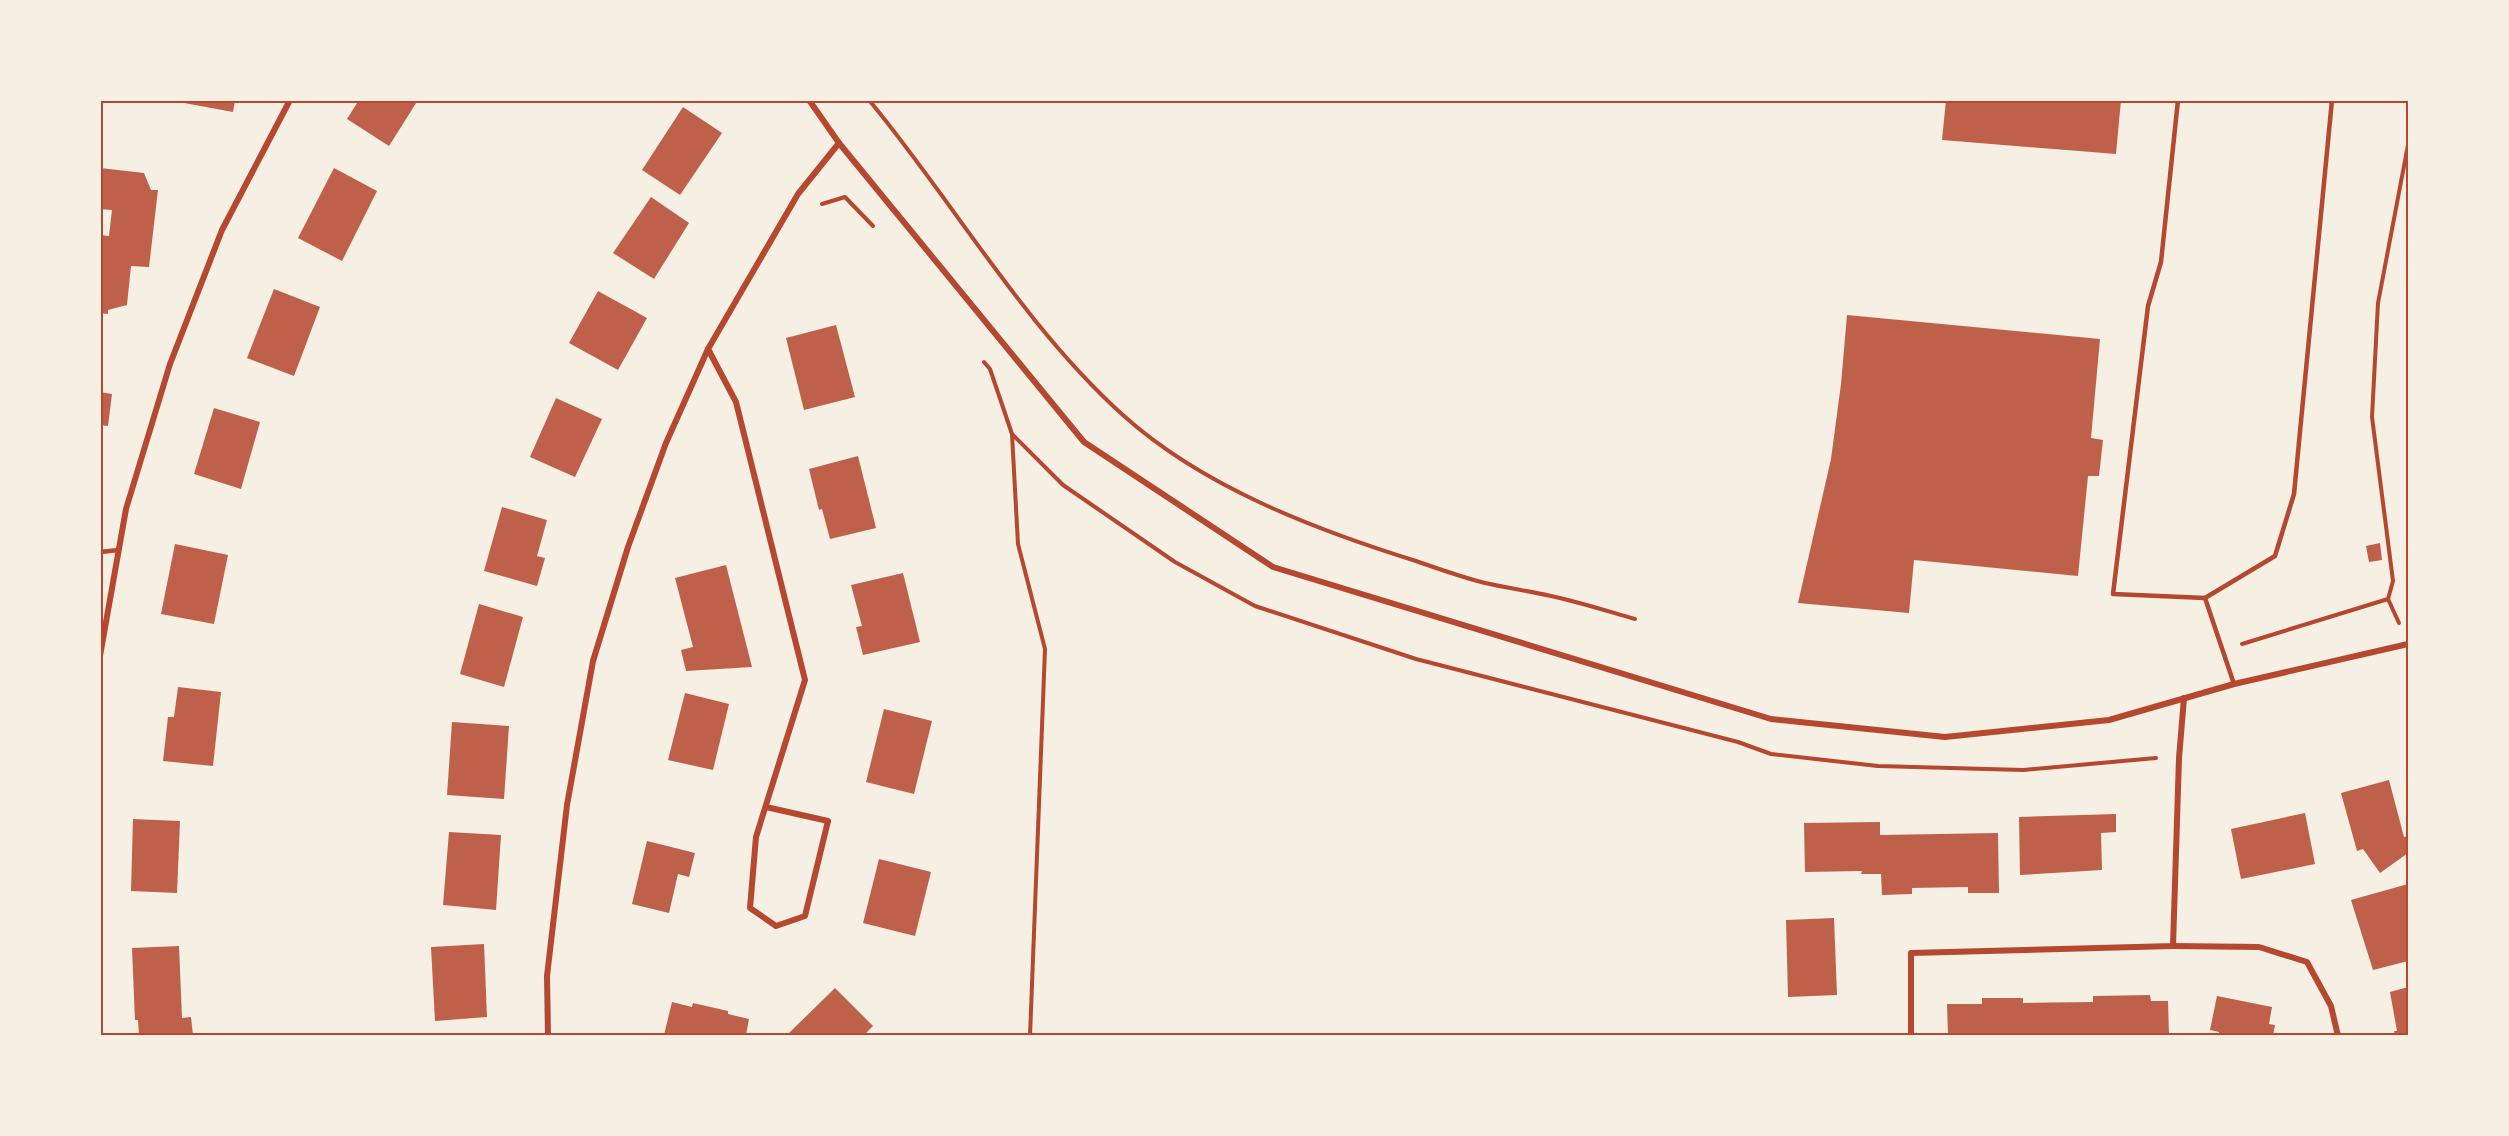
<svg xmlns="http://www.w3.org/2000/svg" width="2509" height="1136" font-family="Jost,sans-serif">
<style>
.building{fill:#bf614a}
.lines{fill:none;stroke-linecap:round;stroke-linejoin:round}
.path{stroke:#b5482f;stroke-width:4}
.service{stroke:#b5482f;stroke-width:4.5}
.minor{stroke:#b5482f;stroke-width:6}
.neatline{fill:none;stroke:#b5482f;stroke-width:2}
</style>
<rect width="100%" height="100%" fill="#f6efe4"/>
<g class="building">
<path d="M 168,100 L 235,100 L 233,112 Z"/>
<path d="M 359,100 L 418,100 L 389,146 L 347,119 Z"/>
<path d="M 1946,100 L 2121,100 L 2116,154 L 1942,140 Z"/>
<path d="M 683,107 L 722,133 L 680,195 L 642,170 Z"/>
<path d="M 100,168 L 144,173 L 151,190 L 158,190 L 149,267 L 131,266 L 127,305 L 108,310 L 108,314 L 100,313 L 100,235 L 109,236 L 112,210 L 100,209 Z"/>
<path d="M 334,168 L 377,191 L 342,261 L 298,238 Z"/>
<path d="M 651,197 L 689,223 L 654,279 L 613,253 Z"/>
<path d="M 274,289 L 320,307 L 294,376 L 247,358 Z"/>
<path d="M 598,291 L 647,318 L 618,370 L 569,343 Z"/>
<path d="M 1847,315 L 2100,339 L 2091,438 L 2103,440 L 2099,476 L 2088,476 L 2078,576 L 1914,560 L 1909,613 L 1798,603 L 1831,459 L 1841,384 Z"/>
<path d="M 836,325 L 855,397 L 804,410 L 786,338 Z"/>
<path d="M 100,392 L 112,394 L 108,426 L 100,425 Z"/>
<path d="M 556,398 L 602,419 L 575,477 L 530,457 Z"/>
<path d="M 214,408 L 260,422 L 241,489 L 194,474 Z"/>
<path d="M 858,456 L 876,528 L 830,539 L 822,509 L 819,510 L 809,469 Z"/>
<path d="M 502,507 L 547,520 L 537,556 L 545,558 L 537,586 L 484,571 Z"/>
<path d="M 2380,543 L 2382,560 L 2369,562 L 2366,546 Z"/>
<path d="M 175,544 L 228,555 L 214,624 L 161,614 Z"/>
<path d="M 726,565 L 752,667 L 686,671 L 681,650 L 693,647 L 675,578 Z"/>
<path d="M 903,573 L 920,642 L 863,655 L 856,627 L 862,626 L 851,585 Z"/>
<path d="M 479,604 L 523,617 L 504,687 L 460,674 Z"/>
<path d="M 178,687 L 221,692 L 213,766 L 163,761 L 168,717 L 174,717 Z"/>
<path d="M 685,693 L 729,704 L 713,770 L 668,760 Z"/>
<path d="M 884,709 L 932,721 L 914,794 L 866,782 Z"/>
<path d="M 452,722 L 509,726 L 504,799 L 447,795 Z"/>
<path d="M 2389,780 L 2404,837 L 2408,836 L 2408,853 L 2380,873 L 2363,849 L 2357,851 L 2341,793 Z"/>
<path d="M 2305,813 L 2315,864 L 2241,879 L 2231,829 Z"/>
<path d="M 2116,814 L 2116,832 L 2101,833 L 2102,870 L 2020,875 L 2019,817 Z"/>
<path d="M 133,819 L 180,821 L 177,893 L 131,891 Z"/>
<path d="M 1880,822 L 1880,835 L 1998,833 L 1999,893 L 1968,893 L 1968,887 L 1912,888 L 1912,894 L 1882,895 L 1881,874 L 1861,874 L 1862,871 L 1805,872 L 1804,823 Z"/>
<path d="M 449,832 L 501,835 L 496,910 L 443,905 Z"/>
<path d="M 647,841 L 695,853 L 689,877 L 678,874 L 669,913 L 632,904 Z"/>
<path d="M 879,859 L 931,872 L 915,936 L 863,923 Z"/>
<path d="M 2408,884 L 2408,961 L 2373,970 L 2351,900 Z"/>
<path d="M 1834,918 L 1837,995 L 1788,997 L 1786,920 Z"/>
<path d="M 484,944 L 487,1017 L 435,1021 L 431,947 Z"/>
<path d="M 179,946 L 182,1018 L 191,1017 L 193,1035 L 139,1035 L 138,1020 L 135,1020 L 132,948 Z"/>
<path d="M 2408,987 L 2408,1035 L 2395,1035 L 2394,1031 L 2397,1031 L 2390,992 Z"/>
<path d="M 835,988 L 873,1026 L 864,1035 L 787,1035 Z"/>
<path d="M 2150,995 L 2151,1001 L 2168,1001 L 2169,1035 L 1948,1035 L 1947,1004 L 1982,1004 L 1982,998 L 2023,998 L 2023,1003 L 2093,1002 L 2093,996 Z"/>
<path d="M 2217,996 L 2272,1007 L 2269,1024 L 2275,1025 L 2273,1035 L 2219,1035 L 2219,1032 L 2210,1030 Z"/>
<path d="M 672,1002 L 692,1007 L 693,1003 L 728,1011 L 728,1014 L 749,1019 L 746,1035 L 664,1035 Z"/>
</g>
<g class="lines">
<g class="path">
<path d="M 869,100 C 955,204 1023,325 1124,416 C 1203,487 1316,530 1416,561 C 1439,569 1461,577 1485,583 C 1507,588 1529,591 1551,596 C 1579,602 1607,611 1635,619"/>
<path d="M 822,204 L 845,197 L 873,226"/>
<path d="M 984,362 L 990,369 L 1012,434 L 1063,485 L 1175,562 L 1255,606 L 1416,659 L 1738,742 L 1771,754 L 1878,766 L 2023,770 L 2156,758"/>
<path d="M 1012,434 L 1018,544 L 1045,649 L 1030,1036"/>
<path d="M 2388,599 L 2399,623"/>
<path d="M 2242,644 L 2388,599 L 2393,581 L 2372,417 L 2378,303 L 2408,145"/>
</g>
<g class="service">
<path d="M 2178,100 L 2161,262 L 2148,306 L 2113,594 L 2205,598 L 2234,684"/>
<path d="M 100,552 L 119,550"/>
<path d="M 2205,598 L 2275,556 L 2294,494 L 2332,100"/>
</g>
<g class="minor">
<path d="M 809,100 L 839,143 L 1084,442 L 1273,567 L 1771,719 L 1945,737 L 2109,720 L 2234,684 L 2408,644"/>
<path d="M 708,349 L 736,402 L 805,680 L 756,837 L 750,908 L 776,926 L 805,916 L 828,821 L 766,807"/>
<path d="M 100,656 L 126,509 L 170,364 L 222,230 L 290,100"/>
<path d="M 2173,946 L 2259,947 L 2307,962 L 2331,1006 L 2338,1036"/>
<path d="M 548,1036 L 547,976 L 567,805 L 593,661 L 628,547 L 666,443 L 708,349 L 798,194 L 839,143"/>
<path d="M 1911,1036 L 1911,953 L 2173,946 L 2179,758 L 2184,698"/>
</g>
</g>
<rect width="2509" height="1136" fill="none" stroke="#f6efe4" stroke-width="204"/>
<rect x="102" y="102" width="2305" height="932" class="neatline"/>
</svg>
